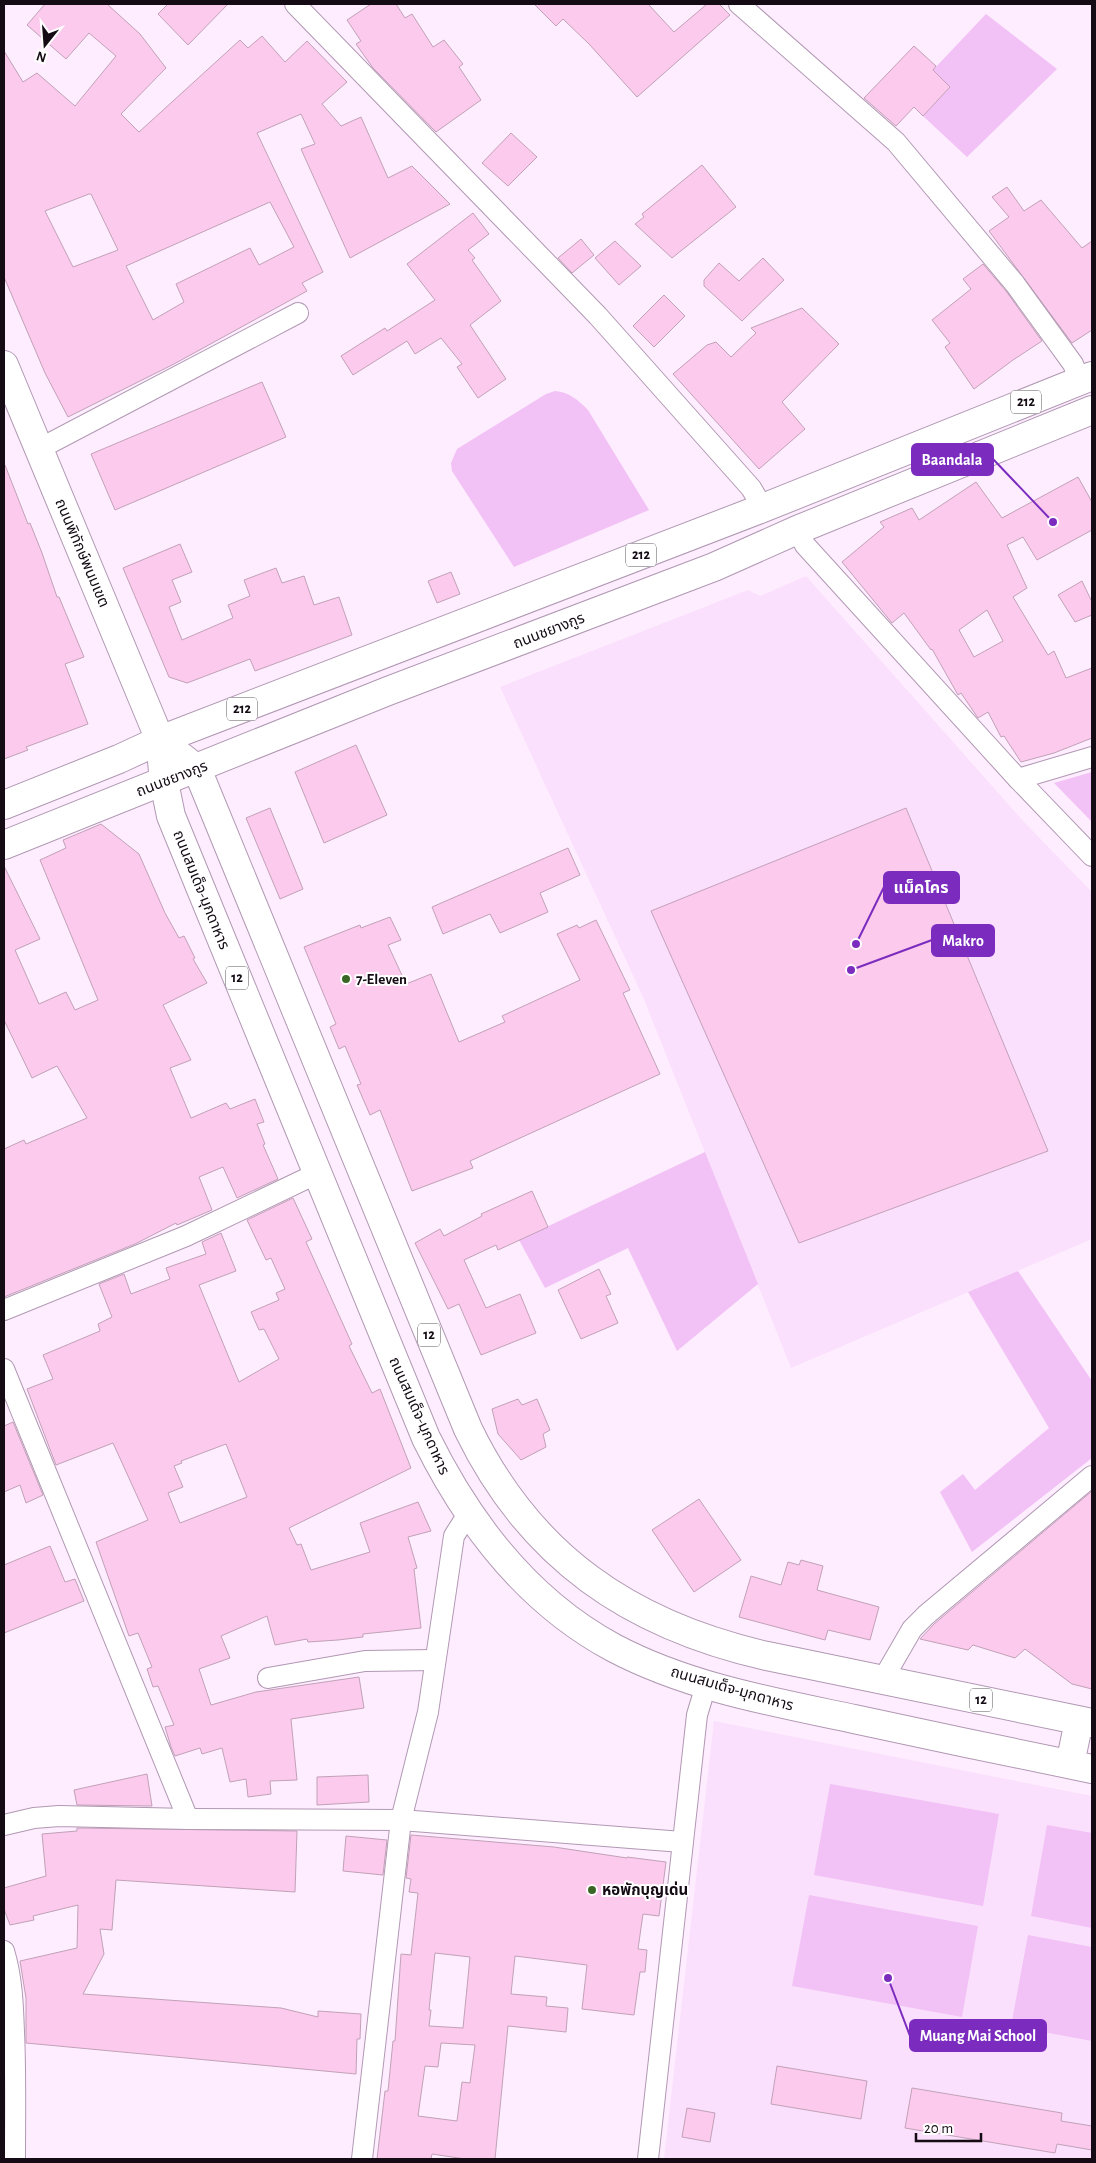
<svg xmlns="http://www.w3.org/2000/svg" width="1096" height="2163" font-family="'Alegreya Sans','Noto Sans Thai',sans-serif">
<style>
.built{fill:#fae0fc}
.green{fill:#f2c1f5}
.building{fill:#fbcaec;stroke:#c2a1b8;fill-rule:evenodd}
.lines{fill:none;stroke-linecap:round;stroke-linejoin:round}
.minor-casing{stroke:#b198b3;stroke-width:22}
.primary-casing{stroke:#b198b3;stroke-width:30}
.minor{stroke:#fff;stroke-width:20}
.primary{stroke:#fff;stroke-width:28}
.poi-dot{fill:#3a6725;stroke:#fff;stroke-width:2}
.labels{text-anchor:middle;dominant-baseline:central;stroke-width:4;stroke-linejoin:round;paint-order:stroke}
.shield{fill:#fff;stroke:#5a545b;stroke-width:1}
.shield-label{font-size:14px;font-weight:bold;fill:#140b15}
.street-label{font-size:15px;fill:#140b15;stroke:#fff}
.poi-label{font-size:15px;font-weight:bold;fill:#140b15;stroke:#fff;text-anchor:start}
.leader{fill:none;stroke:#7b2cbf;stroke-width:2}
.callout-dot{fill:#7b2cbf;stroke:#fff;stroke-width:2}
.callout{fill:#7b2cbf;stroke:#7b2cbf;stroke-width:2}
.callout-label{font-size:16px;text-anchor:middle;font-weight:bold;fill:#fff}
</style>
<rect width="100%" height="100%" fill="#feedff"/>
<g class="built">
<path d="M 806,576 L 1024,822 L 1092,892 L 1092,1239 L 791,1368 L 643,997 L 500,687 L 748,590 L 760,596 Z"/>
<path d="M 714,1721 L 1092,1796 L 1092,2159 L 664,2159 Z"/>
</g>
<g class="green">
<path d="M 986,14 L 1057,69 L 967,157 L 923,116 L 950,87 L 933,70 Z"/>
<path d="M 555,391 C 569,392 578,400 588,410 L 649,510 L 514,567 L 452,471 L 451,463 L 457,449 L 546,394 Z"/>
<path d="M 1092,772 L 1092,822 L 1054,783 Z"/>
<path d="M 705,1152 L 758,1284 L 677,1351 L 628,1248 L 545,1288 L 519,1240 Z"/>
<path d="M 1018,1271 L 1092,1381 L 1092,1458 L 972,1552 L 940,1492 L 963,1474 L 975,1490 L 1049,1428 L 968,1292 Z"/>
<path d="M 830,1784 L 999,1814 L 983,1906 L 814,1875 Z"/>
<path d="M 1047,1825 L 1092,1833 L 1092,1928 L 1031,1916 Z"/>
<path d="M 809,1895 L 978,1926 L 962,2017 L 792,1986 Z"/>
<path d="M 1028,1935 L 1092,1947 L 1092,2041 L 1011,2026 Z"/>
</g>
<g class="building">
<path d="M 45,4 L 107,4 L 140,34 L 166,68 L 121,114 L 139,132 L 240,40 L 248,48 L 262,36 L 285,62 L 307,41 L 347,82 L 322,104 L 341,126 L 361,117 L 388,178 L 412,166 L 450,204 L 350,258 L 301,149 L 315,144 L 301,114 L 257,133 L 323,272 L 302,283 L 307,291 L 174,364 L 68,417 L 45,373 L 4,277 L 4,51 L 23,82 L 37,73 L 75,106 L 116,56 L 89,33 L 66,59 L 27,25 ZM 89,194 L 91,194 L 118,250 L 73,267 L 45,211 ZM 270,202 L 294,247 L 259,265 L 250,248 L 176,284 L 184,302 L 153,320 L 126,266 Z"/>
<path d="M 168,4 L 228,4 L 188,45 L 158,14 Z"/>
<path d="M 371,4 L 396,4 L 405,18 L 412,14 L 433,47 L 444,40 L 463,64 L 459,67 L 481,100 L 436,132 L 373,68 L 356,44 L 361,41 L 347,20 Z"/>
<path d="M 534,4 L 648,4 L 674,32 L 707,4 L 719,4 L 730,15 L 637,97 L 589,44 L 563,19 L 556,26 Z"/>
<path d="M 914,46 L 936,66 L 933,70 L 950,87 L 923,116 L 914,107 L 896,126 L 864,98 Z"/>
<path d="M 511,133 L 537,157 L 508,186 L 482,163 Z"/>
<path d="M 702,165 L 736,207 L 672,258 L 635,224 L 644,217 L 642,214 Z"/>
<path d="M 1007,187 L 1024,211 L 1041,200 L 1082,248 L 1092,241 L 1092,330 L 1072,343 L 989,231 L 1009,217 L 992,197 Z"/>
<path d="M 473,213 L 489,234 L 468,250 L 475,258 L 472,260 L 501,301 L 470,325 L 506,379 L 478,398 L 457,367 L 462,364 L 441,338 L 415,354 L 407,341 L 353,375 L 341,356 L 385,328 L 387,331 L 435,300 L 407,264 Z"/>
<path d="M 581,239 L 594,255 L 572,273 L 558,258 Z"/>
<path d="M 615,241 L 641,266 L 619,285 L 595,258 Z"/>
<path d="M 763,258 L 784,280 L 742,321 L 704,286 L 704,280 L 719,263 L 739,281 Z"/>
<path d="M 983,264 L 1006,291 L 1042,341 L 1013,360 L 974,389 L 945,347 L 950,343 L 932,320 L 971,289 L 963,279 Z"/>
<path d="M 664,295 L 685,316 L 654,347 L 633,326 Z"/>
<path d="M 802,308 L 839,344 L 782,402 L 805,429 L 759,469 L 673,374 L 707,345 L 716,342 L 731,357 L 756,333 L 751,328 Z"/>
<path d="M 262,382 L 286,437 L 115,510 L 91,454 Z"/>
<path d="M 5,465 L 28,524 L 30,523 L 42,553 L 57,597 L 59,597 L 84,657 L 65,664 L 88,724 L 26,747 L 28,750 L 4,759 L 4,466 Z"/>
<path d="M 1078,477 L 1092,502 L 1092,530 L 1037,560 L 1023,537 L 1007,545 L 1027,588 L 1013,597 L 1048,655 L 1054,651 L 1066,678 L 1092,668 L 1092,738 L 1054,753 L 1021,762 L 1004,736 L 1001,737 L 988,712 L 978,718 L 961,693 L 958,695 L 932,649 L 931,650 L 904,613 L 892,623 L 842,562 L 884,527 L 880,522 L 912,508 L 919,520 L 976,482 L 1002,518 ZM 987,610 L 1003,641 L 974,657 L 959,630 Z"/>
<path d="M 180,544 L 192,572 L 172,580 L 181,602 L 169,607 L 182,640 L 233,618 L 228,605 L 250,596 L 244,580 L 276,568 L 282,583 L 304,576 L 314,605 L 339,597 L 352,635 L 255,671 L 250,659 L 187,683 L 169,677 L 123,568 Z"/>
<path d="M 451,572 L 460,594 L 437,603 L 428,581 Z"/>
<path d="M 1082,581 L 1092,602 L 1092,615 L 1075,622 L 1058,595 Z"/>
<path d="M 356,745 L 387,815 L 324,843 L 295,772 Z"/>
<path d="M 270,808 L 303,889 L 280,899 L 246,818 Z"/>
<path d="M 906,808 L 1048,1151 L 799,1243 L 651,911 Z"/>
<path d="M 101,824 L 139,854 L 165,913 L 179,938 L 184,936 L 195,958 L 193,959 L 207,983 L 163,1005 L 191,1060 L 170,1068 L 191,1118 L 226,1103 L 230,1109 L 255,1099 L 264,1122 L 257,1124 L 265,1144 L 263,1145 L 278,1179 L 237,1198 L 223,1167 L 199,1177 L 212,1210 L 177,1225 L 176,1223 L 135,1244 L 4,1297 L 4,1149 L 24,1140 L 26,1144 L 87,1118 L 57,1066 L 32,1078 L 4,1020 L 4,866 L 40,939 L 15,950 L 39,1004 L 66,992 L 75,1010 L 98,1000 L 40,860 L 66,848 L 63,840 Z"/>
<path d="M 568,848 L 580,875 L 540,893 L 548,912 L 500,933 L 490,914 L 443,934 L 432,907 Z"/>
<path d="M 390,917 L 401,940 L 388,945 L 406,984 L 431,974 L 459,1042 L 505,1022 L 502,1016 L 580,980 L 557,934 L 577,925 L 579,928 L 596,920 L 630,990 L 623,993 L 660,1074 L 470,1161 L 473,1168 L 412,1191 L 380,1110 L 370,1115 L 357,1085 L 361,1084 L 345,1046 L 339,1049 L 330,1027 L 336,1024 L 304,947 L 360,925 L 361,928 Z"/>
<path d="M 532,1191 L 548,1227 L 498,1250 L 496,1245 L 464,1260 L 486,1308 L 520,1294 L 536,1333 L 481,1355 L 459,1304 L 448,1309 L 415,1243 L 440,1229 L 444,1236 L 482,1216 L 481,1214 Z"/>
<path d="M 293,1198 L 312,1239 L 306,1242 L 352,1344 L 349,1346 L 372,1393 L 380,1389 L 411,1468 L 289,1528 L 297,1545 L 301,1544 L 311,1570 L 370,1552 L 360,1523 L 418,1502 L 431,1531 L 408,1537 L 417,1568 L 414,1569 L 421,1628 L 363,1634 L 363,1637 L 338,1640 L 308,1642 L 307,1639 L 275,1645 L 267,1616 L 221,1636 L 230,1658 L 199,1669 L 211,1705 L 256,1692 L 359,1677 L 364,1708 L 291,1719 L 297,1780 L 270,1781 L 271,1794 L 248,1797 L 246,1779 L 230,1782 L 222,1748 L 202,1754 L 200,1748 L 175,1756 L 171,1747 L 165,1727 L 174,1725 L 158,1686 L 153,1687 L 147,1669 L 152,1667 L 138,1633 L 129,1636 L 96,1542 L 148,1520 L 113,1443 L 56,1465 L 27,1389 L 53,1379 L 43,1355 L 100,1331 L 98,1324 L 112,1317 L 99,1284 L 124,1274 L 131,1294 L 170,1279 L 166,1268 L 206,1254 L 202,1242 L 221,1233 L 236,1271 L 199,1285 L 239,1382 L 279,1359 L 264,1329 L 259,1330 L 251,1312 L 279,1300 L 276,1293 L 285,1289 L 271,1258 L 266,1260 L 247,1220 ZM 226,1444 L 247,1497 L 180,1523 L 168,1493 L 183,1487 L 174,1466 L 182,1463 L 181,1461 Z"/>
<path d="M 599,1269 L 611,1294 L 606,1296 L 618,1323 L 581,1339 L 558,1290 Z"/>
<path d="M 518,1399 L 522,1405 L 537,1399 L 550,1430 L 543,1434 L 546,1447 L 521,1460 L 498,1434 L 492,1409 Z"/>
<path d="M 13,1422 L 43,1495 L 26,1503 L 20,1485 L 4,1492 L 4,1426 Z"/>
<path d="M 1092,1491 L 1092,1689 L 1072,1684 L 1025,1649 L 1015,1658 L 973,1645 L 968,1650 L 920,1639 L 934,1624 Z"/>
<path d="M 699,1499 L 741,1560 L 694,1592 L 652,1530 Z"/>
<path d="M 50,1546 L 65,1582 L 75,1579 L 84,1601 L 4,1633 L 4,1565 Z"/>
<path d="M 801,1560 L 823,1566 L 817,1590 L 879,1607 L 870,1640 L 828,1630 L 825,1640 L 739,1617 L 751,1576 L 781,1585 L 788,1562 L 799,1565 Z"/>
<path d="M 147,1774 L 152,1806 L 77,1805 L 74,1790 Z"/>
<path d="M 368,1775 L 369,1802 L 317,1805 L 317,1777 Z"/>
<path d="M 77,1828 L 297,1831 L 295,1892 L 116,1880 L 112,1930 L 100,1929 L 104,1954 L 83,1994 L 281,2008 L 318,2017 L 318,2011 L 361,2014 L 360,2039 L 357,2039 L 356,2074 L 26,2043 L 26,1998 L 20,1961 L 77,1948 L 78,1905 L 33,1916 L 34,1920 L 10,1925 L 4,1909 L 4,1888 L 46,1876 L 42,1834 L 77,1831 Z"/>
<path d="M 411,1835 L 554,1847 L 627,1858 L 627,1857 L 666,1862 L 659,1916 L 643,1914 L 638,1949 L 647,1950 L 645,1972 L 640,1972 L 634,2015 L 582,2009 L 587,1965 L 515,1956 L 511,1994 L 547,1997 L 546,2006 L 568,2008 L 566,2032 L 508,2026 L 495,2159 L 465,2159 L 432,2154 L 431,2159 L 377,2159 L 385,2091 L 388,2091 L 393,2041 L 395,2041 L 401,1954 L 411,1955 L 418,1893 L 409,1892 L 411,1879 L 406,1878 ZM 435,1953 L 470,1957 L 463,2028 L 429,2026 L 431,2010 L 429,2010 ZM 441,2043 L 475,2045 L 470,2083 L 462,2082 L 457,2121 L 418,2116 L 425,2066 L 438,2067 Z"/>
<path d="M 346,1836 L 387,1840 L 383,1875 L 343,1871 Z"/>
<path d="M 777,2066 L 867,2081 L 861,2119 L 771,2104 Z"/>
<path d="M 912,2088 L 1062,2113 L 1061,2121 L 1092,2126 L 1092,2150 L 1057,2144 L 1055,2153 L 905,2128 Z"/>
<path d="M 687,2108 L 715,2113 L 710,2142 L 682,2137 Z"/>
</g>
<g class="lines">
<g class="minor-casing">
<g id="minor">
<path d="M 295,4 L 598,316 L 751,488 L 763,508"/>
<path d="M 739,4 L 896,142 L 1015,284 L 1073,364 L 1080,381"/>
<path d="M 39,449 L 298,313"/>
<path d="M 797,530 L 805,545 L 1018,779 L 1092,856"/>
<path d="M 1018,779 L 1092,757"/>
<path d="M 4,1310 L 186,1236 L 318,1173"/>
<path d="M 4,1369 L 188,1819"/>
<path d="M 268,1678 L 365,1661 L 435,1660"/>
<path d="M 883,1679 L 912,1629 L 926,1615 L 1092,1476"/>
<path d="M 4,1825 L 34,1818 L 59,1816 L 188,1819 L 401,1820 L 682,1842"/>
<path d="M 4,1951 C 12,1977 13,2004 14,2032 C 16,2074 15,2117 15,2159"/>
<path d="M 362,2159 L 401,1820 L 428,1712 L 454,1536 L 468,1514"/>
<path d="M 648,2159 L 697,1715 L 706,1685"/>
</g>
</g>
<g class="primary-casing">
<g id="primary">
<path d="M 4,365 L 160,740 L 164,782 L 171,816 L 426,1438 C 468,1523 528,1602 614,1648 C 688,1687 773,1702 854,1719 C 933,1736 1013,1753 1092,1769"/>
<path d="M 160,740 L 197,769 L 468,1429 C 530,1557 630,1625 767,1656 L 1092,1723"/>
<path d="M 4,805 L 119,759 L 160,740 L 763,508 L 1092,376"/>
<path d="M 4,845 L 388,691 L 714,567 L 797,530 L 1092,410"/>
<path d="M 1070,1764 L 1079,1721"/>
</g>
</g>
<use href="#minor" class="minor"/>
<use href="#primary" class="primary"/>
</g>
<g class="poi-dot">
<circle cx="346" cy="979" r="5"/>
<circle cx="592" cy="1890" r="5"/>
</g>
<g class="labels">
<g class="shield">
<rect x="1011" y="390.5" width="30" height="23" rx="4"/>
<rect x="626" y="543.5" width="30" height="23" rx="4"/>
<rect x="227" y="697.5" width="30" height="23" rx="4"/>
<rect x="226" y="966.5" width="22" height="23" rx="4"/>
<rect x="418" y="1323.5" width="22" height="23" rx="4"/>
<rect x="970" y="1688.5" width="22" height="23" rx="4"/>
</g>
<g class="shield-label">
<text x="1026" y="402">212</text>
<text x="641" y="555">212</text>
<text x="242" y="709">212</text>
<text x="237" y="978">12</text>
<text x="429" y="1335">12</text>
<text x="981" y="1700">12</text>
</g>
<g class="street-label">
<text transform="translate(82 553) rotate(67)">ถนนพิทักษ์พนมเขต</text>
<text transform="translate(549 631) rotate(-21)">ถนนชยางกูร</text>
<text transform="translate(172 779) rotate(-21)">ถนนชยางกูร</text>
<text transform="translate(201 890) rotate(68)">ถนนสมเด็จ-มุกดาหาร</text>
<text transform="translate(419 1416) rotate(66)">ถนนสมเด็จ-มุกดาหาร</text>
<text transform="translate(732 1689) rotate(16)">ถนนสมเด็จ-มุกดาหาร</text>
</g>
<g class="poi-label">
<text x="356" y="979">7-Eleven</text>
<text x="602" y="1890">หอพักบุญเด่น</text>
</g>
</g>
<path class="leader" d="M1053 522L993 459M856 944L884 887M851 970L932 940M888 1978L910 2036"/>
<g class="callout-dot">
<circle cx="1053" cy="522" r="5"/>
<circle cx="856" cy="944" r="5"/>
<circle cx="851" cy="970" r="5"/>
<circle cx="888" cy="1978" r="5"/>
</g>
<g class="callout">
<rect x="912" y="444" width="81" height="31" rx="5"/>
<rect x="884" y="872" width="75" height="31" rx="5"/>
<rect x="932" y="925" width="62" height="31" rx="5"/>
<rect x="910" y="2020" width="136" height="31" rx="5"/>
</g>
<g class="callout-label">
<text x="952" y="465">Baandala</text>
<text x="921" y="893">แม็คโคร</text>
<text x="963" y="946">Makro</text>
<text x="978" y="2041">Muang Mai School</text>
</g>
<rect width="1096" height="2163" fill="none" stroke="#140b15" stroke-width="10"/>
<g transform="translate(45 45) rotate(197)" stroke="#ffffff" stroke-width="4" paint-order="stroke">
<path d="M0-4L9 19L0 12L-9 19Z" fill="#140b15"/>
<text y="-8" font-size="14" font-weight="bold" text-anchor="middle" fill="#140b15">N</text>
</g>
<path d="M916 2133v8h65v-8" fill="none" stroke="#140b15" stroke-width="2.5"/>
<text x="924" y="2133" font-size="15" fill="#140b15" stroke="#ffffff" stroke-width="4" paint-order="stroke">20 m</text>
</svg>
